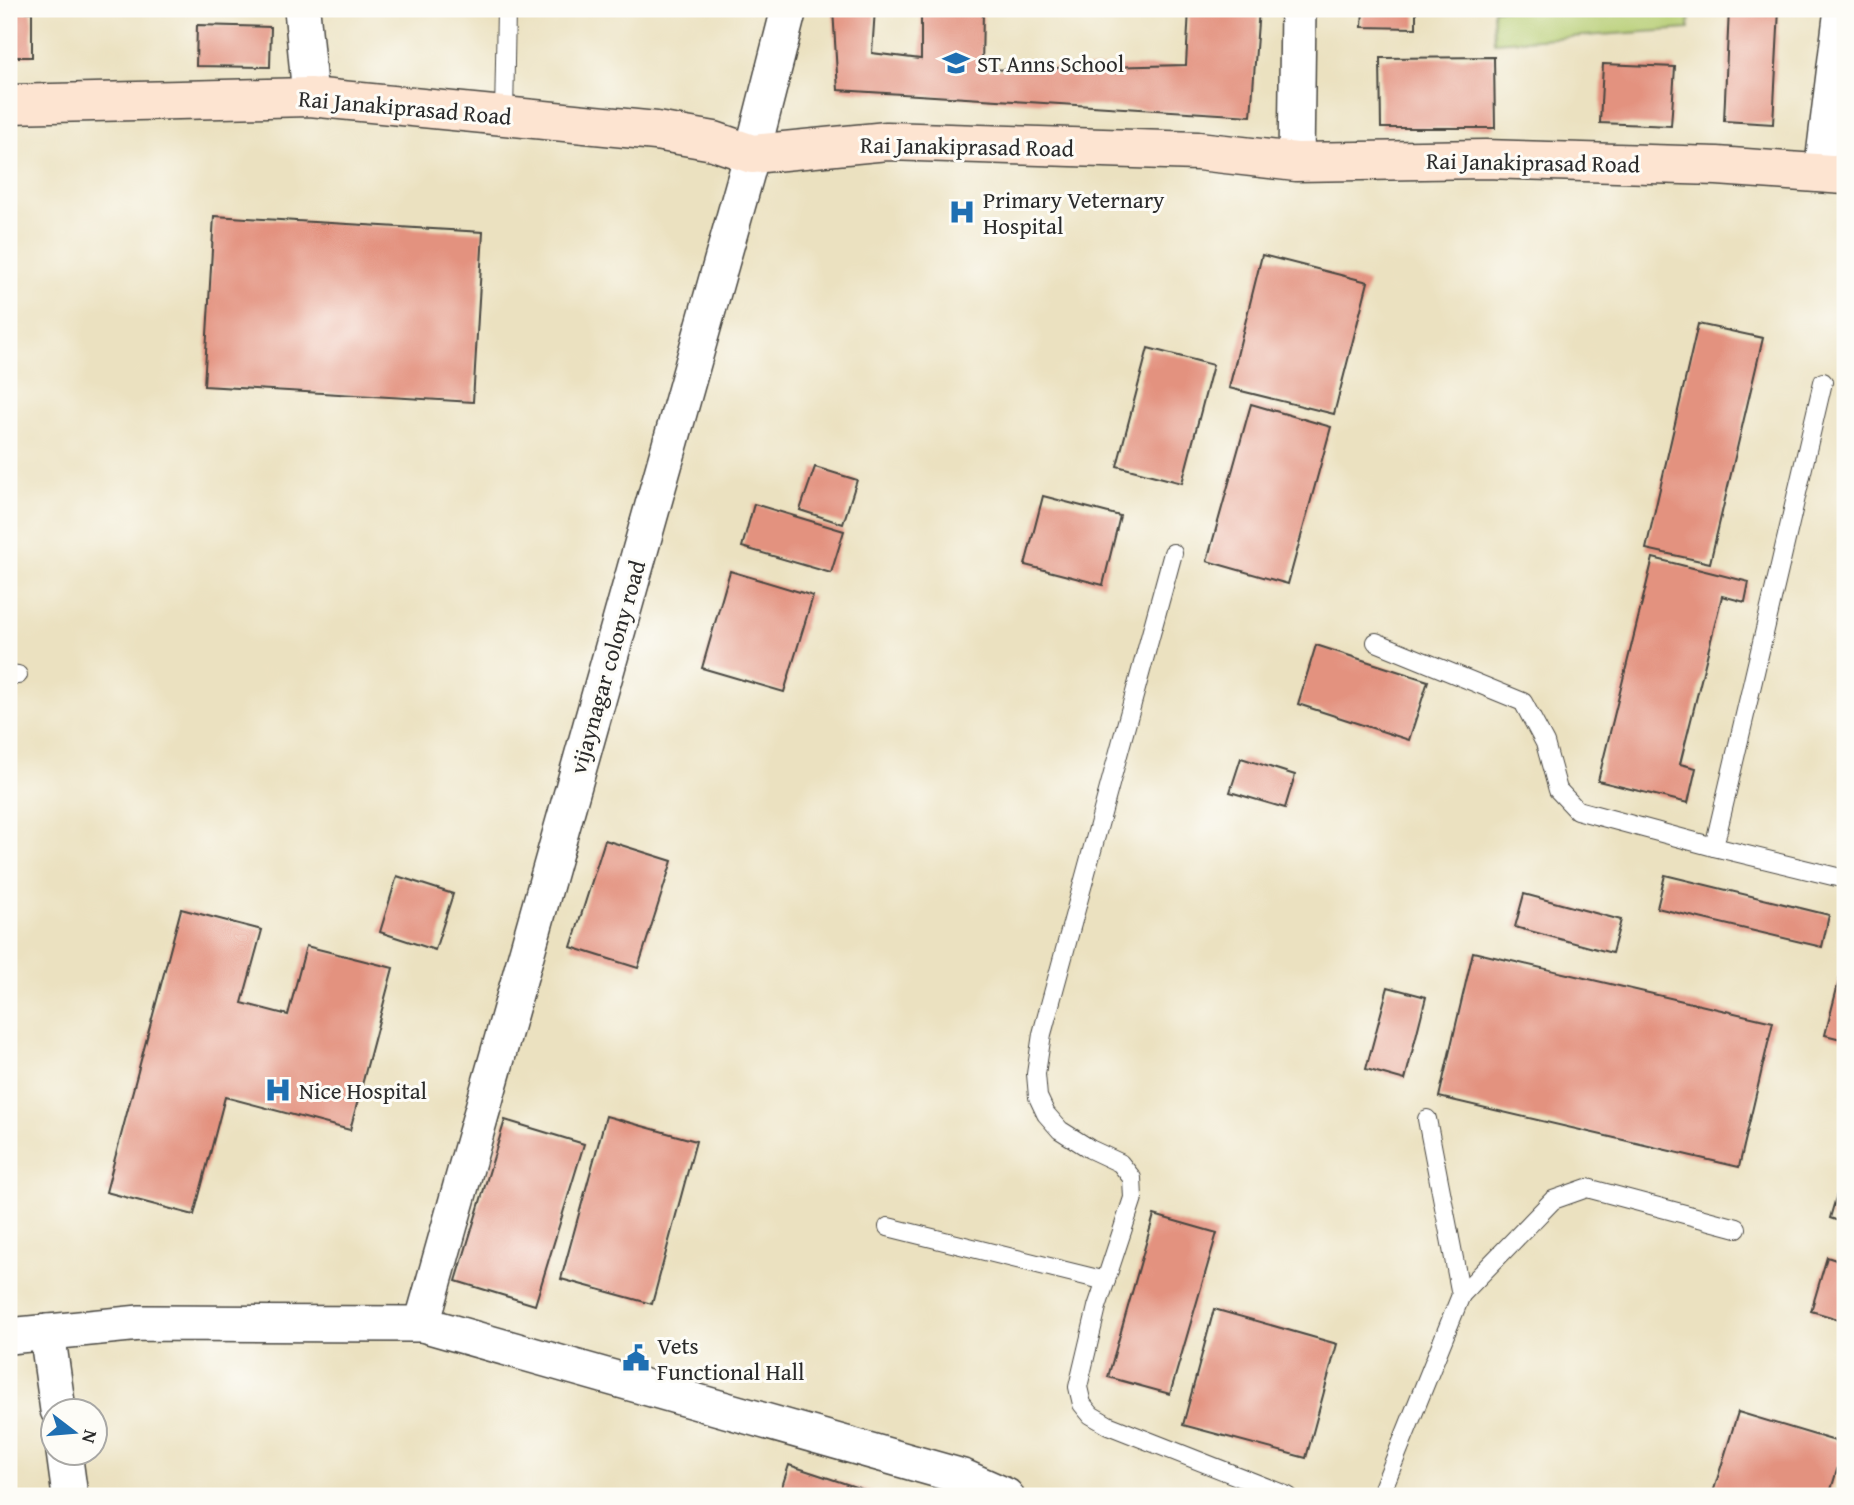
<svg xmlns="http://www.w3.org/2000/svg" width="1854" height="1505" font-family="'Gentium Book Plus',serif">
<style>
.park{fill:#b5cc71;stroke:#707c4e;stroke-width:2}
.building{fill:#e3927f}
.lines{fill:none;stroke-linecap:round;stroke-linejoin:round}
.service-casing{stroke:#484641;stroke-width:20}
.minor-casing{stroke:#484641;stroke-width:38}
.secondary-casing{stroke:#484641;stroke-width:41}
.service{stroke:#fff;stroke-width:18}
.minor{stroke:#fff;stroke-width:35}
.secondary{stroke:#fde4d1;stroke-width:38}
.labels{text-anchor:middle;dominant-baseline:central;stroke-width:6;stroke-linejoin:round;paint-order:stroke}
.poi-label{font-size:23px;fill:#2b2b2b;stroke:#fdfcf7;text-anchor:start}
.street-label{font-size:23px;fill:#2b2b2b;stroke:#fdfcf7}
</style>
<rect width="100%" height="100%" fill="#fdfcf7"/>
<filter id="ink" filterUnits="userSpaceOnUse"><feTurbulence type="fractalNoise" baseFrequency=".0143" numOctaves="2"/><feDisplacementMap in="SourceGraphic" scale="14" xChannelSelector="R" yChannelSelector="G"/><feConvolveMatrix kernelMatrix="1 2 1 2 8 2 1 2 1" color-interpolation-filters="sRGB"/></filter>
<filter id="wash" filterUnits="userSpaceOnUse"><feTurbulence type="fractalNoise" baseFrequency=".00686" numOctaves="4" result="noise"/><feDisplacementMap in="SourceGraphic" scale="28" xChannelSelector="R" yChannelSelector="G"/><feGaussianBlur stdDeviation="1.57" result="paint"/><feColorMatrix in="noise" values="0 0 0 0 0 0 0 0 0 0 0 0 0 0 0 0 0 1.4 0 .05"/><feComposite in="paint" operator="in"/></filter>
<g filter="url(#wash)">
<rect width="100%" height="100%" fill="#ebe1c0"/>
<path class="park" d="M 1493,9 L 1690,9 L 1689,29 L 1494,42 Z"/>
<g id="blocks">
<g class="building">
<path d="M 833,9 L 875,9 L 872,53 L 921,59 L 921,9 L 983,9 L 982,70 L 1186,65 L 1189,9 L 1259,9 L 1251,116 L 838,90 Z"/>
<path d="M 1363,9 L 1416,9 L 1416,28 L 1362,27 Z"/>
<path d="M 1729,9 L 1779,9 L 1773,124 L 1724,121 Z"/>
<path d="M 9,11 L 32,12 L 32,57 L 9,57 Z"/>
<path d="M 197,25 L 271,27 L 270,67 L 196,66 Z"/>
<path d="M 1494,57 L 1495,128 L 1381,128 L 1380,58 Z"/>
<path d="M 1603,64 L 1675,67 L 1671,126 L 1600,123 Z"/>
<path d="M 214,216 L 483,232 L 473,402 L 204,386 Z"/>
<path d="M 1262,255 L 1368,282 L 1334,414 L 1229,388 Z"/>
<path d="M 1698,324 L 1763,338 L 1710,563 L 1646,549 Z"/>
<path d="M 1148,348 L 1213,365 L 1182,483 L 1117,466 Z"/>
<path d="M 1251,404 L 1331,427 L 1288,584 L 1207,561 Z"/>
<path d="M 815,467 L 857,480 L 843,524 L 800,510 Z"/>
<path d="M 1043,496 L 1120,516 L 1103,585 L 1025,565 Z"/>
<path d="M 754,504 L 844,531 L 831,573 L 742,547 Z"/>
<path d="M 1653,558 L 1749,582 L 1745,602 L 1722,596 L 1680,764 L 1696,768 L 1688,803 L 1598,781 Z"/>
<path d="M 730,571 L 813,596 L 784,692 L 702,668 Z"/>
<path d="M 1316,645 L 1428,681 L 1409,740 L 1298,704 Z"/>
<path d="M 1241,758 L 1295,775 L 1285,808 L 1230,792 Z"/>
<path d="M 605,840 L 672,861 L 638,968 L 571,947 Z"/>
<path d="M 1665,875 L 1829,915 L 1822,947 L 1657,908 Z"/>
<path d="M 397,876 L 453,894 L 435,950 L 380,932 Z"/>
<path d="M 1524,894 L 1621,920 L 1612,953 L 1515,927 Z"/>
<path d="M 181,909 L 262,930 L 242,1003 L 288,1015 L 306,946 L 393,968 L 350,1130 L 225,1097 L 194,1215 L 106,1192 Z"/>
<path d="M 1473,952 L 1773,1022 L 1739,1167 L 1439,1097 Z"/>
<path d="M 1844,961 L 1845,961 L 1845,1040 L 1825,1035 Z"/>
<path d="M 1388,987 L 1426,997 L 1405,1080 L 1366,1069 Z"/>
<path d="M 606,1116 L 696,1141 L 652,1304 L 561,1279 Z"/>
<path d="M 505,1120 L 584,1144 L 535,1305 L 456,1281 Z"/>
<path d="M 1845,1166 L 1845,1223 L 1830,1218 Z"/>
<path d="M 1154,1215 L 1217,1233 L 1170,1394 L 1108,1377 Z"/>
<path d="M 1827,1257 L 1845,1263 L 1845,1321 L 1811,1311 Z"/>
<path d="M 1214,1309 L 1337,1344 L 1306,1458 L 1183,1425 Z"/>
<path d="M 1738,1412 L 1845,1444 L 1829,1496 L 1712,1496 Z"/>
<path d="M 789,1465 L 883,1496 L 779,1496 Z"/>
</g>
</g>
</g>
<g filter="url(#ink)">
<use href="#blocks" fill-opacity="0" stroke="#484641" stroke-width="2"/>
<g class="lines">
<g class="service-casing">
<g id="service">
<path d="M 504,115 L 506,9"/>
<path d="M 1173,553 L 1042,1034 L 1036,1074 L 1038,1097 L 1046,1114 L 1060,1130 L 1090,1149 L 1120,1163 L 1132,1178 L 1133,1198 L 1097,1307 L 1078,1387 L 1082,1404 L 1091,1415 L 1108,1425 L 1288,1496"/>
<path d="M 1376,642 L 1523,702 L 1545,743 L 1558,790 L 1577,810 L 1714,847 L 1845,879"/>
<path d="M 9,674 L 18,675"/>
<path d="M 1714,847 L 1823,382"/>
<path d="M 888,1227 L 1106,1281"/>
<path d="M 1461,1295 L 1553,1200 L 1587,1188 L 1737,1228"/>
<path d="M 1380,1496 L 1461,1295 L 1427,1119"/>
</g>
</g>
<g class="minor-casing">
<g id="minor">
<path d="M 302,9 L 310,97"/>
<path d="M 1296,162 L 1298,9"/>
<path d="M 1822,172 L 1842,9"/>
<path d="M 422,1324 L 752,154 L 789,9"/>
<path d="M 47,1332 L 58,1410"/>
<path d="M 9,1336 L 140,1323 L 422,1324 L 963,1477 L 1006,1496"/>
<path d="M 64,1452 L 70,1496"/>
</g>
</g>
<g class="secondary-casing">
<path id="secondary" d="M 9,104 L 310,97 L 656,131 L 714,141 L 752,154 L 887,141 L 1198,151 L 1296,162 L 1485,159 L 1717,166 L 1845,175"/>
</g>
<use href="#service" class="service"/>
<use href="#minor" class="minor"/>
<use href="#secondary" class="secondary"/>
</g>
</g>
<defs>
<g id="school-bare" transform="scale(2.1)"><path d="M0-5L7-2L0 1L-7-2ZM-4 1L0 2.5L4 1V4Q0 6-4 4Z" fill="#1f6fb2" stroke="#fdfcf7" stroke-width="2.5" paint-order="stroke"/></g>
<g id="hospital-bare" transform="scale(2.1)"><path d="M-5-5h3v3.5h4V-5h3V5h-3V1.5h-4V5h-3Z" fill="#1f6fb2" stroke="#fdfcf7" stroke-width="2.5" paint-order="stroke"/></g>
<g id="civic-bare" transform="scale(2.1)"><path d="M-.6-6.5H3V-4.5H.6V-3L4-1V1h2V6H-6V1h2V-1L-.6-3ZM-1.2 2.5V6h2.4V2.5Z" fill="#1f6fb2" stroke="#fdfcf7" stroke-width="2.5" paint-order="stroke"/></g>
</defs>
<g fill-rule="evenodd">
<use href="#school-bare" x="956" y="63"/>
<use href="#hospital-bare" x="962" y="212"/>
<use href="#hospital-bare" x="278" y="1090"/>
<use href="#civic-bare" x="636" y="1358"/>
</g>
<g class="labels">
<g class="poi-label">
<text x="977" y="63">ST Anns School</text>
<text x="983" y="199">Primary Veternary<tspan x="983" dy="26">Hospital</tspan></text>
<text x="299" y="1090">Nice Hospital</text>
<text x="657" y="1345">Vets<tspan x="657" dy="26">Functional Hall</tspan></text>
</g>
<g class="street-label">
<text transform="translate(405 107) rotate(5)">Rai Janakiprasad Road</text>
<text transform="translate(967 146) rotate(1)">Rai Janakiprasad Road</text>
<text transform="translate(1533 162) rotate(1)">Rai Janakiprasad Road</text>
<text transform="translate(607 667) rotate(-74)">vijaynagar colony road</text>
</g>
</g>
<rect width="1854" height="1505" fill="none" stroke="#fdfcf7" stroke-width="35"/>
<g transform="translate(74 1432) rotate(106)"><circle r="33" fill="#fdfcf7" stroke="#a9a8a5" stroke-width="2"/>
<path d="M0-5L12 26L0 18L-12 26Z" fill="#1f6fb2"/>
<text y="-10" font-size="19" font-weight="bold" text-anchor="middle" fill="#2b2b2b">N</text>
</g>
</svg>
